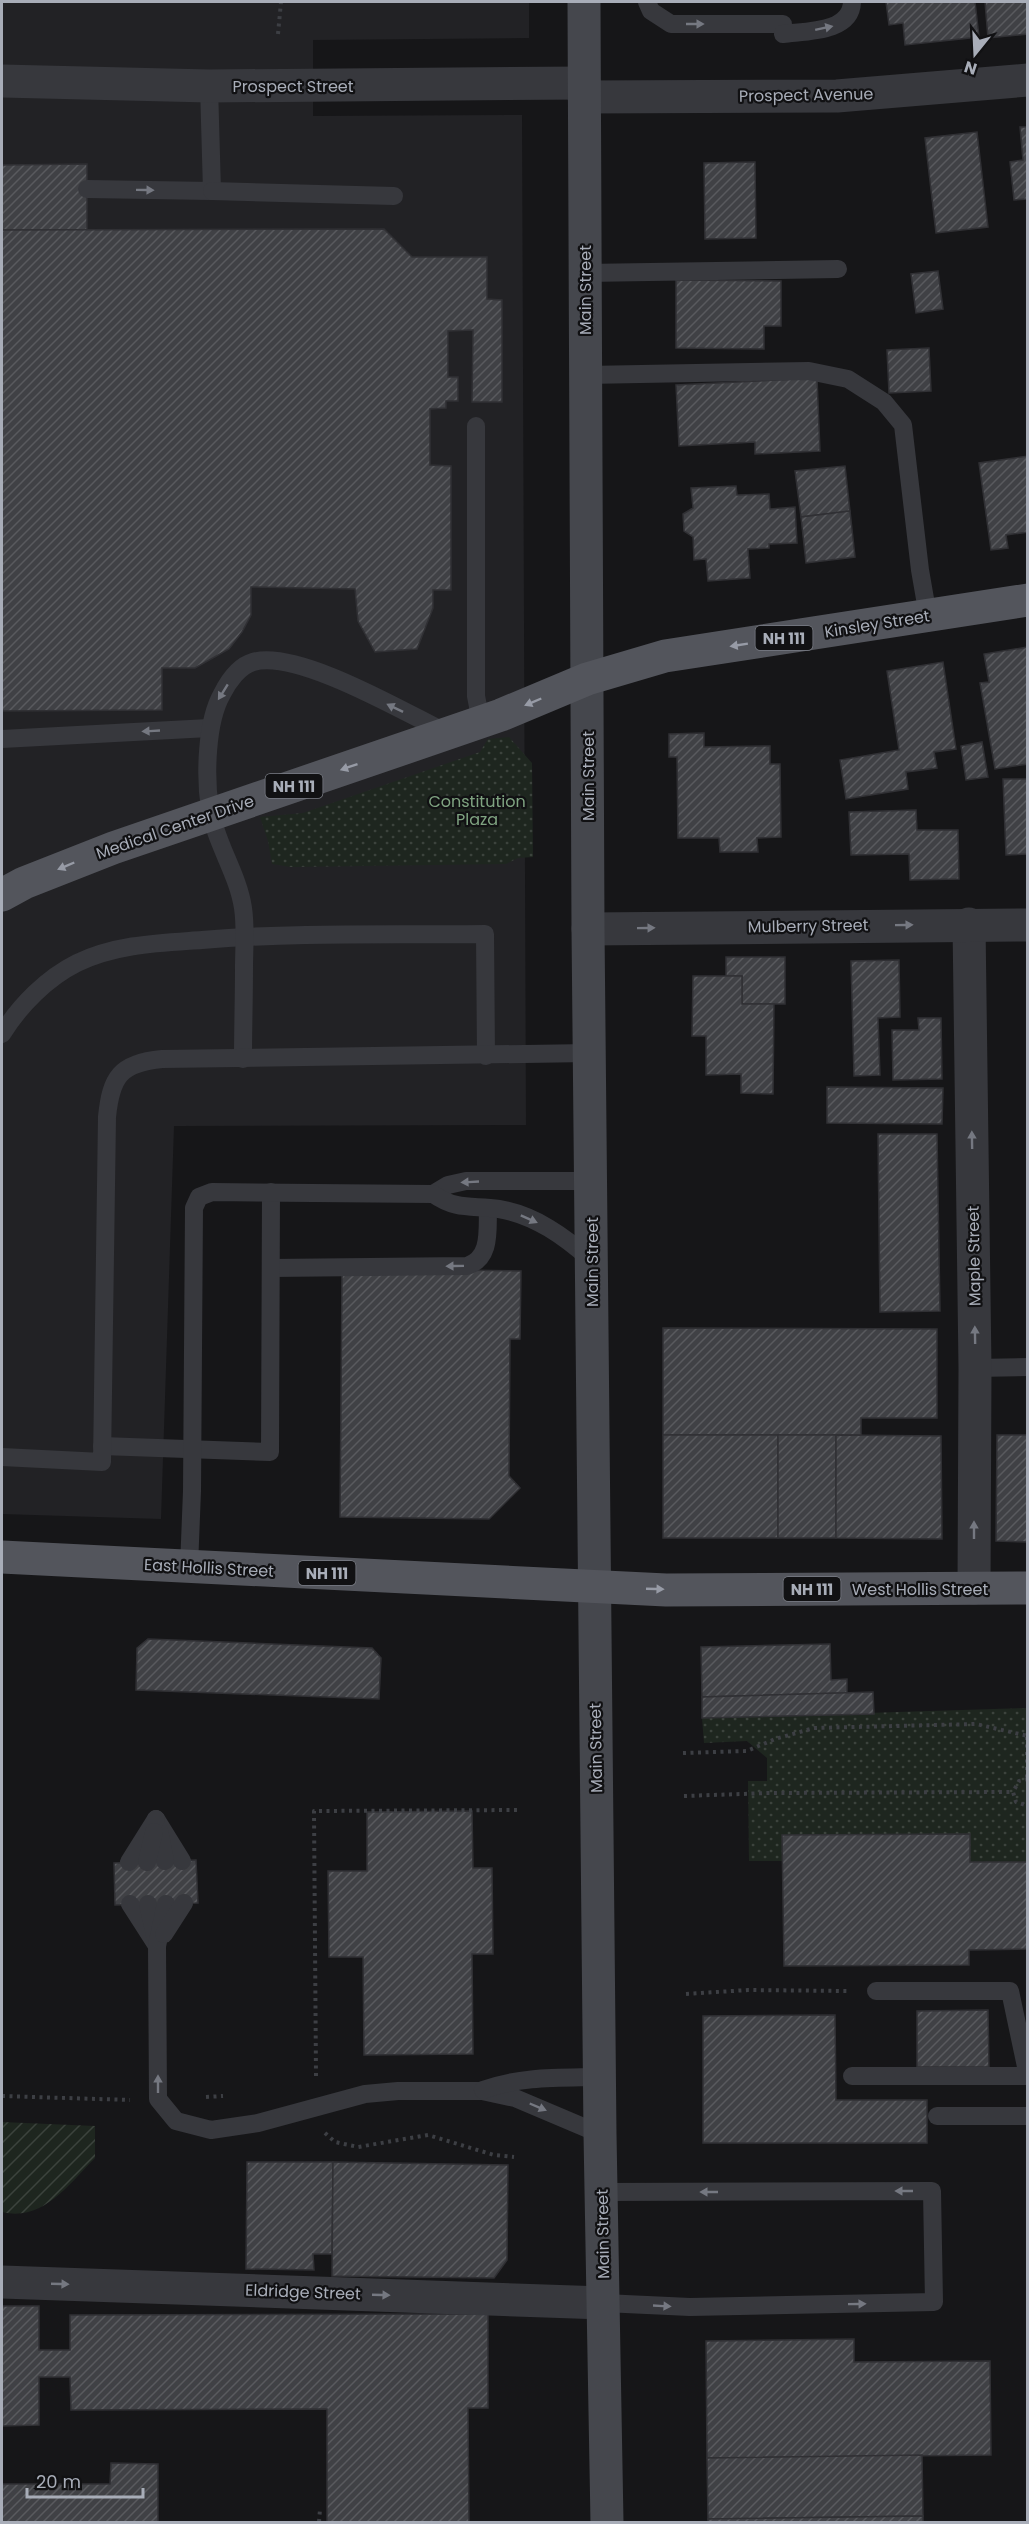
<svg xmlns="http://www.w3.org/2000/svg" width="1029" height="2524" font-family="Poppins,sans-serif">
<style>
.built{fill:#222225}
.park{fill:url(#park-dots)}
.garden{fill:url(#garden-furrows)}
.building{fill:url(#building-hatch);stroke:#303034;stroke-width:1.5}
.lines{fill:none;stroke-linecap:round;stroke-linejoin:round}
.path{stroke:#3d3f44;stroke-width:4;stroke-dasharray:3 4.5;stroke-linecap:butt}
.service{stroke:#37383d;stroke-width:18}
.minor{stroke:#37383d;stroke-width:33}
.secondary{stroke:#45474d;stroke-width:33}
.primary{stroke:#53555c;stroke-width:33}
.oneway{fill:#757881}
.oneway2{fill:#979ba6}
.labels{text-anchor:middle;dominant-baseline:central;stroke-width:4.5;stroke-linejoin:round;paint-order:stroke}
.shield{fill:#111113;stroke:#7b7e86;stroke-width:1.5}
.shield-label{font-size:15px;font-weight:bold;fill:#a8adb8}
.street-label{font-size:16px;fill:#a8adb8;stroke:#111113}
.park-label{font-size:16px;fill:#7fa381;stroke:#111113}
</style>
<defs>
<pattern id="park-dots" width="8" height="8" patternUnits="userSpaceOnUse" patternTransform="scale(1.5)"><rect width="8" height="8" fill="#1e261f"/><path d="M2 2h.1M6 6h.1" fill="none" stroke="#3c433d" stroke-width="1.8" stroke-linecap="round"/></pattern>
<pattern id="garden-furrows" width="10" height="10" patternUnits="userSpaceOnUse" patternTransform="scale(1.5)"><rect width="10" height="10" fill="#1e261f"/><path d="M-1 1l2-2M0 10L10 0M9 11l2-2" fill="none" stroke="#3c433d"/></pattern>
<pattern id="building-hatch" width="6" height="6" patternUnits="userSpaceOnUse" patternTransform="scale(1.5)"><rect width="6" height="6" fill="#404145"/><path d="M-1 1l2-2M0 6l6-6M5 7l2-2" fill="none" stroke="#595a5e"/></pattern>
</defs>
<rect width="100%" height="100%" fill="#161618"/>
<path class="built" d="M 2,2 L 529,2 L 529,38 L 313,40 L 313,116 L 522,115 L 526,1125 L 174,1126 L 161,1519 L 2,1514 Z"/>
<g class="park">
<path d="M 509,737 L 532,763 L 533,857 L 518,858 L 506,864 L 291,867 L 272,864 L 268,841 L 260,817 L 303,813 L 480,752 L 488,739 Z"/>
<path d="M 1027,1708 L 1027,1862 L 970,1862 L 970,1834 L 783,1835 L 783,1861 L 749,1861 L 748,1781 L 767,1781 L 767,1758 L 747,1741 L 704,1743 L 702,1718 Z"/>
</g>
<path class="garden" d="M 2,2122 L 95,2126 L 95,2158 C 69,2184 43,2222 2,2212 Z"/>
<g class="building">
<path d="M 886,2 L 975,2 L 979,37 L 905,45 L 903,23 L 889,25 Z"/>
<path d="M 985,2 L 1028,2 L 1028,34 L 988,38 Z"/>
<path d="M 1020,127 L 1028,127 L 1028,199 L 1014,200 L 1010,162 L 1023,160 Z"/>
<path d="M 977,132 L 988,227 L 936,233 L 925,138 Z"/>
<path d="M 755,162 L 756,238 L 705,239 L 704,163 Z"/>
<path d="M 87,164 L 87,231 L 2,230 L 2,165 Z"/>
<path d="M 384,229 L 412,257 L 487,257 L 487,299 L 502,300 L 502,402 L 472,402 L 473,330 L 448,331 L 448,377 L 458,377 L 458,401 L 446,401 L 446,408 L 430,409 L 430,465 L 451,466 L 451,590 L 433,590 L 433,608 L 417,649 L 375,652 L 358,621 L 355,589 L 251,587 L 251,615 L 242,632 L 229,649 L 195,668 L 162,668 L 162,710 L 2,711 L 2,230 Z"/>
<path d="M 938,271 L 943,309 L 916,313 L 911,274 Z"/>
<path d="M 676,280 L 781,281 L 781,326 L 764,326 L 764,349 L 676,348 Z"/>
<path d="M 929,348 L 931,391 L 889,393 L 887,350 Z"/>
<path d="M 817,378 L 820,451 L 755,454 L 755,442 L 679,446 L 676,385 Z"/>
<path d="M 1028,456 L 1028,532 L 1006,535 L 1008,548 L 991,550 L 979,463 Z"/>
<path d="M 845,466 L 850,511 L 801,517 L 795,471 Z"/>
<path d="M 736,486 L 737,495 L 769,494 L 770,509 L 795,507 L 797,543 L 769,544 L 769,548 L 748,549 L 750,578 L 708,581 L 706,559 L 694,560 L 693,537 L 684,531 L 683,514 L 693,508 L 691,488 Z"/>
<path d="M 850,511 L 855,557 L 806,563 L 801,517 Z"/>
<path d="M 1028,647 L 1028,764 L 995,769 L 980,683 L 989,682 L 984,654 Z"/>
<path d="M 943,662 L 956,749 L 934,752 L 937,768 L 906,772 L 908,789 L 846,799 L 840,760 L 899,750 L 887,671 Z"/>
<path d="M 704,733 L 704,747 L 770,746 L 770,764 L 780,764 L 781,837 L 757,838 L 758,852 L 720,852 L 719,838 L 678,838 L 677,757 L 669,757 L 669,734 Z"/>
<path d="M 982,742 L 988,777 L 966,780 L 961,746 Z"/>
<path d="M 1003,779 L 1028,779 L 1028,854 L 1006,855 Z"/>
<path d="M 916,810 L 917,830 L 958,830 L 959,879 L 910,880 L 909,854 L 851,855 L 849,812 Z"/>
<path d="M 726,957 L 785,957 L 785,1004 L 742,1004 L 742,976 L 726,976 Z"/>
<path d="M 899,960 L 900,1017 L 878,1018 L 880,1075 L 854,1076 L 851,961 Z"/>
<path d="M 693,976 L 742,976 L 742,1004 L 774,1004 L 773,1094 L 741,1093 L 741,1074 L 706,1075 L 706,1036 L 692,1036 Z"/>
<path d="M 918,1018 L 941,1018 L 942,1079 L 893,1080 L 892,1030 L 919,1030 Z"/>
<path d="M 827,1087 L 943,1088 L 942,1124 L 827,1123 Z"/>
<path d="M 878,1134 L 937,1134 L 940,1311 L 880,1312 Z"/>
<path d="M 454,1270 L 521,1271 L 520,1339 L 510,1339 L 509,1476 L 520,1488 L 489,1519 L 340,1517 L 342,1274 Z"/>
<path d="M 663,1328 L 937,1329 L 937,1418 L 861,1418 L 861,1435 L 663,1435 Z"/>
<rect x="663" y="1435" width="115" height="103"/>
<rect x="778" y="1435" width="58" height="103"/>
<path d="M 836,1435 L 941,1436 L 942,1539 L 836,1538 Z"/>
<path d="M 997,1435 L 1028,1435 L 1028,1542 L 996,1541 Z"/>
<path d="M 148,1639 L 372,1648 L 381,1658 L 379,1699 L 136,1690 L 137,1648 Z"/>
<path d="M 830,1644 L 831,1680 L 847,1679 L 847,1693 L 702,1697 L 701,1647 Z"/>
<path d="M 873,1692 L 874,1714 L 702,1718 L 702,1697 Z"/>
<path d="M 472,1811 L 473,1868 L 492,1868 L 493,1954 L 472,1954 L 473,2054 L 364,2055 L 363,1957 L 329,1957 L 328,1871 L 367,1871 L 367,1812 Z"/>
<path d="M 970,1834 L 970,1862 L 1028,1862 L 1028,1949 L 969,1950 L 969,1965 L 784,1966 L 782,1835 Z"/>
<path d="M 196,1860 L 198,1903 L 115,1905 L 114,1863 Z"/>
<path d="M 988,2010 L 989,2067 L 917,2067 L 917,2011 Z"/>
<path d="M 835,2015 L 836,2100 L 927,2100 L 927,2143 L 703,2143 L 703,2016 Z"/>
<path d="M 247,2162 L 333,2162 L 332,2254 L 313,2254 L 314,2270 L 246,2269 Z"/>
<path d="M 333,2162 L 508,2165 L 507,2260 L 494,2278 L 332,2276 Z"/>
<path d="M 2,2306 L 39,2306 L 39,2350 L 70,2350 L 70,2315 L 488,2314 L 488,2408 L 468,2408 L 469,2522 L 327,2522 L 327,2409 L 71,2410 L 70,2377 L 39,2377 L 39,2425 L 2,2426 Z"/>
<path d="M 854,2339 L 854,2362 L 990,2361 L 991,2455 L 707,2458 L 706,2341 Z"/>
<path d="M 922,2455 L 923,2516 L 708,2519 L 707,2458 Z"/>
<path d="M 111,2463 L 158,2464 L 158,2522 L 2,2522 L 2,2484 L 110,2484 Z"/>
<path d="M 923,2516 L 923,2522 L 708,2522 L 708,2519 Z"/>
</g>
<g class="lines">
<g class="path">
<path d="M 278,34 L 281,2"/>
<path d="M 1027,1737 L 1027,1779"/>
<path d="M 683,1753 L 747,1751 L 775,1739 L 814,1728 L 976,1724 L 1028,1736"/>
<path d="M 1028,1779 L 1019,1781 L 1013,1792 L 1016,1802 L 1028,1806"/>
<path d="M 684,1796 L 769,1793 L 1013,1792"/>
<path d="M 686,1994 L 748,1990 L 848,1991"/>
<path d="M 316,2076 L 314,1811 L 518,1810"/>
<path d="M 2,2096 L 130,2100"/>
<path d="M 206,2097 L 223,2096"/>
<path d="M 325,2133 L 335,2142 L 358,2147 L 428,2135 L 494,2155 L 514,2157"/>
<path d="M 319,2522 L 320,2509"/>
</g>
<g class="service">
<path d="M 647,2 L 651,11 L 671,24 L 783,24"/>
<path d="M 783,34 C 805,31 851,33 852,2"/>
<path d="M 87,189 L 212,191 L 209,86"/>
<path d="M 212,191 L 394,196"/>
<path d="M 585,273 L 838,269"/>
<path d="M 586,375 L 809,371 L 848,379 L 884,402 L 903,425 L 920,570 L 928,616"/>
<path d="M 476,426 L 476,696 L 481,722"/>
<path d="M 2,739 L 209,728"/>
<path d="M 2,1034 C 20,1005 47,978 77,963 C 117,944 160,943 202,940 C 296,932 391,935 485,934 L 486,1056"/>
<path d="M 243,1059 C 243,1028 244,998 244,968 C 244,948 246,928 243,908 C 238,874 216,844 210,809 C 205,777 206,722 222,694 C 228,682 239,666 253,662 C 297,649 404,712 447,733"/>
<path d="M 433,1194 L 448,1185 L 466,1181 L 591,1181"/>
<path d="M 271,1268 L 467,1266 C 492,1258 487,1229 488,1208"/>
<path d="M 975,1368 L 1028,1367"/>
<path d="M 102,1446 L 270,1452 L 271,1192"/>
<path d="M 2,1457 L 102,1462 L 107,1117 C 111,1077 120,1063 162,1059 L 590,1053"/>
<path d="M 189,1567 L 192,1491 L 194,1208 L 199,1197 L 212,1192 L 433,1194 C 457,1211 473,1205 499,1209 C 535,1215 565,1237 591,1260"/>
<path d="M 156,1819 L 182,1861"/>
<path d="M 159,1830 L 165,1861"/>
<path d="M 129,1862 L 156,1819"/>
<path d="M 147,1862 L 154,1832"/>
<path d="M 130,1904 L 157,1946"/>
<path d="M 148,1904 L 155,1935"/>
<path d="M 166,1904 L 157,1946 L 158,2099 L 176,2121 L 211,2130 L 258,2123 L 365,2094 L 398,2091 L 482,2091 L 515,2098 L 600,2134"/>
<path d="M 164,1934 L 184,1903"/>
<path d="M 852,2076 L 1028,2076 L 1010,1991 L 876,1991"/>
<path d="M 483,2090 C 521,2076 560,2078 600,2077"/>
<path d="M 937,2116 L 1028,2116"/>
<path d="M 602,2192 L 932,2191 L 934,2302 L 690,2307 L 604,2303"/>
</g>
<g class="minor">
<path d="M 2,81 L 209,86 L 584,83"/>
<path d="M 584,97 L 837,96 L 1028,80"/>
<path d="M 969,924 L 975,1368 L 974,1588"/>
<path d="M 588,929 L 1028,925"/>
<path d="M 2,2282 L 604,2303"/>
</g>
<path class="secondary" d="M 584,2 L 588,929 L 600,2134 L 607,2522"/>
<g class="primary">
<path d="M 2,895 L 24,883 L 113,848 L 501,715 L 587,679 L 665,656 L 1028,600"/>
<path d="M 2,1557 L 666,1590 L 1028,1588"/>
</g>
</g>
<defs><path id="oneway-solid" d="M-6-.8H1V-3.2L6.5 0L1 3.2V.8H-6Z" transform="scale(1.5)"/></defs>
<g class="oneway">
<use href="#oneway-solid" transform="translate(695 24)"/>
<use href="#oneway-solid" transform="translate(824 28) rotate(-12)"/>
<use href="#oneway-solid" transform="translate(145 190) rotate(1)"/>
<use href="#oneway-solid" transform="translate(223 692) rotate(122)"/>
<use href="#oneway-solid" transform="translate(395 708) rotate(-154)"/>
<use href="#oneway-solid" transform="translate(151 731) rotate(177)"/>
<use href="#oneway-solid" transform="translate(904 925) rotate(-1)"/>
<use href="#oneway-solid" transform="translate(646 928) rotate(-1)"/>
<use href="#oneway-solid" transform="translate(972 1140) rotate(-91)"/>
<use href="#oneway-solid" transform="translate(470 1182) rotate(177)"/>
<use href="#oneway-solid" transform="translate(529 1219) rotate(24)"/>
<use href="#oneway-solid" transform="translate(455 1266) rotate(179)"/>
<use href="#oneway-solid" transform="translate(975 1335) rotate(-91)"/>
<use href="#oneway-solid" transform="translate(974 1530) rotate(-90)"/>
<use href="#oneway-solid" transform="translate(158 2084) rotate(-90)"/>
<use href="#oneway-solid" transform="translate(538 2107) rotate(23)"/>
<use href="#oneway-solid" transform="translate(904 2191) rotate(180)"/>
<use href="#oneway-solid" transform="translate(709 2192) rotate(180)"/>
<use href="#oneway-solid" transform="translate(60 2284) rotate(2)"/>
<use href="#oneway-solid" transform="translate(381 2295) rotate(2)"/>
<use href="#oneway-solid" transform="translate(857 2304) rotate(-1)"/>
<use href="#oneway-solid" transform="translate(662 2306) rotate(3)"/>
</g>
<g class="oneway2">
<use href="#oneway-solid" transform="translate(739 645) rotate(171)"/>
<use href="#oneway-solid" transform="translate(533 702) rotate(157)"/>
<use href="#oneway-solid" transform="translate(349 767) rotate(161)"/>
<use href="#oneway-solid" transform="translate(66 866) rotate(157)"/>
<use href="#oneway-solid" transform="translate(655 1589) rotate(2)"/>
</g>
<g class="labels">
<g class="shield">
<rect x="755.5" y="626" width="57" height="24" rx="4.5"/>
<rect x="265.5" y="774" width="57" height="24" rx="4.5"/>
<rect x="298.5" y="1561" width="57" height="24" rx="4.5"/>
<rect x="783.5" y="1577" width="57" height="24" rx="4.5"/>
</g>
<g class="shield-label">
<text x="784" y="638">NH 111</text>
<text x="294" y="786">NH 111</text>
<text x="327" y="1573">NH 111</text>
<text x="812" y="1589">NH 111</text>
</g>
<g class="street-label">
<text x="293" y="86">Prospect Street</text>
<text transform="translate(806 95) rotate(-1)">Prospect Avenue</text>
<text transform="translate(585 290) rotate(-90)">Main Street</text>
<text transform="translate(877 624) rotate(-9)">Kinsley Street</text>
<text transform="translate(588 776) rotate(-90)">Main Street</text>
<text transform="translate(175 827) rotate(-19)">Medical Center Drive</text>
<text transform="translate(808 926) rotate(-1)">Mulberry Street</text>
<text transform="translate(974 1256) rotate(-91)">Maple Street</text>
<text transform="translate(592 1262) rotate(-90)">Main Street</text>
<text transform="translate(209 1568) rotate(3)">East Hollis Street</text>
<text x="920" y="1589">West Hollis Street</text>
<text transform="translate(596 1748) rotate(-91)">Main Street</text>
<text transform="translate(603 2234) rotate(-91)">Main Street</text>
<text transform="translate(303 2292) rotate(2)">Eldridge Street</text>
</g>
<g class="park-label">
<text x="477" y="801">Constitution<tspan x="477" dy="18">Plaza</tspan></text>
</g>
</g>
<rect width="1029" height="2524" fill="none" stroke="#a8adb8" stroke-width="6"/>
<g transform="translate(975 54) rotate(198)" stroke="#111113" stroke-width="4.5" paint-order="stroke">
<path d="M0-4.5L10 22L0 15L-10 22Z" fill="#a8adb8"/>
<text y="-9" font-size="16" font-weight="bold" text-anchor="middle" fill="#a8adb8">N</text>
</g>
<path d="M27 2488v9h116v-9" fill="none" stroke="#a8adb8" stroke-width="3"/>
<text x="36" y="2488" font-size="18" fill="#a8adb8" stroke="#111113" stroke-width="4.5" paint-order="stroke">20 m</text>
</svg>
